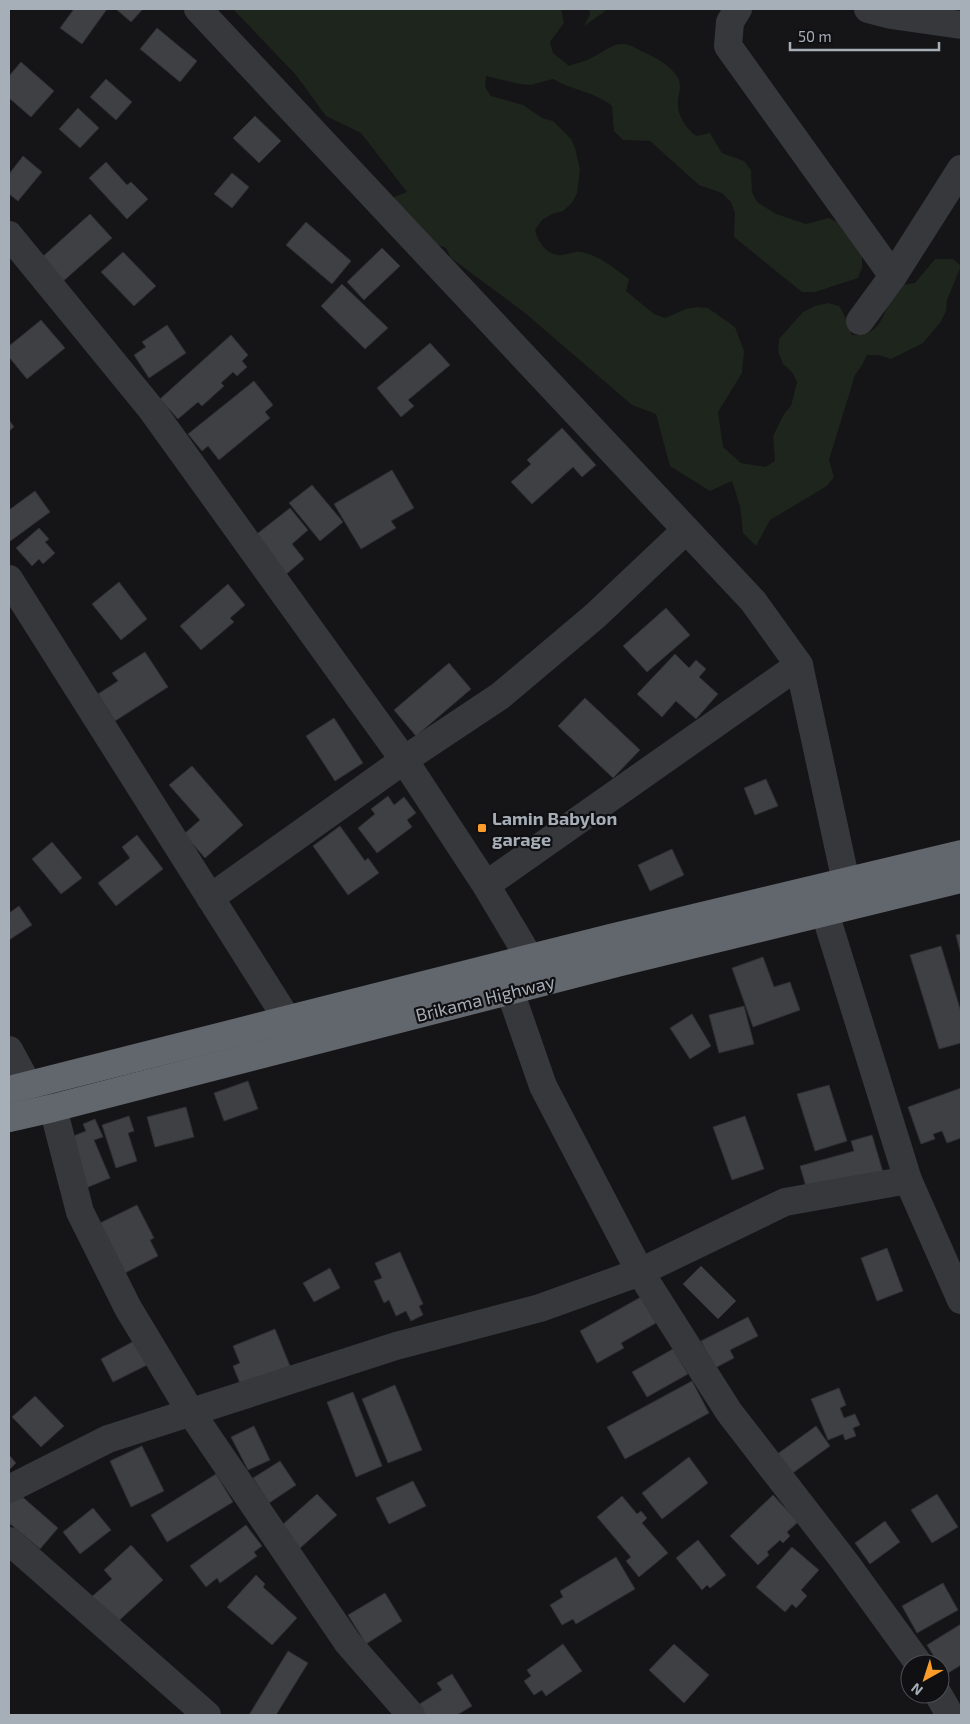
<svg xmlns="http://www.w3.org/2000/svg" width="970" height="1724" font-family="'Exo 2',sans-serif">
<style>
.green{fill:#1d251d}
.building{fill:#3f4044;stroke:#2f2f33}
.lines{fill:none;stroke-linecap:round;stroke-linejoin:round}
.minor{stroke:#36383c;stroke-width:28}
.highway{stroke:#62666d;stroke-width:28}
.poi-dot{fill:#fa9b2a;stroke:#101012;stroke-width:2}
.labels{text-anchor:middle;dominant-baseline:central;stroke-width:4.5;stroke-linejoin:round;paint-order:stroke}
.poi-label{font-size:18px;font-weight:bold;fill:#a6aeb8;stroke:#101012;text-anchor:start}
.street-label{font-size:18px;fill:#a6aeb8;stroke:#101012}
</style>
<rect width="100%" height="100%" fill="#151517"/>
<g class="green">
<path d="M 233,9 L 561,9 L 564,23 L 550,42 L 553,53 L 569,66 C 576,63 584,62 591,58 C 601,54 612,43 623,44 C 631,44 640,51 648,54 C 659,60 671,66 678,78 C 682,86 679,92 678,100 C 676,114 686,129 697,136 L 710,133 L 722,153 L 744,161 L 751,170 L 752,192 L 757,202 L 776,214 L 806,224 L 829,218 L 839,223 L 862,247 L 862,268 L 858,278 L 815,292 L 802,292 L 734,237 L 735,213 L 731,202 L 722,193 L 699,185 L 650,141 L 623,140 L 614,131 L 612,106 C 594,91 573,91 553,79 L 531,85 L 520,84 L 486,76 L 485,87 L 491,96 L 523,105 L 542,118 L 553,121 L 571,139 L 575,148 L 580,170 L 577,193 L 572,203 L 563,211 L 552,214 L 542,220 L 535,230 C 538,241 544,252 557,255 C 565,256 573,251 581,252 C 599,255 615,269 629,279 L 626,291 L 654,314 L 665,318 L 686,309 L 697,307 L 708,308 L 735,327 L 744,351 L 742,373 L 718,412 L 723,447 L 741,463 L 765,467 L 775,461 L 773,436 L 784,414 L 791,406 L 797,382 L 792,372 L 783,364 L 778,351 L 779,339 L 803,312 L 815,306 L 828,303 L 839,306 C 846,315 847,325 852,335 C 884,337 884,308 896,286 L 915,283 L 935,259 L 953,259 L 961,266 L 947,300 L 946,311 L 940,323 L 923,343 L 891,359 L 879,355 L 867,355 L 862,365 L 855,375 L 829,460 L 834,477 L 827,486 L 770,520 L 756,546 L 743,533 L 740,506 L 732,481 L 710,491 L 670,466 L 656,414 L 632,405 L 525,313 L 451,258 L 446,248 L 424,240 L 389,199 L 407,192 L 361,133 L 326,116 L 296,75 Z"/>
<path d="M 589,9 L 606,9 L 604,12 L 584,26 L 590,15 Z"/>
</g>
<g class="building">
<path d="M 74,9 L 107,9 L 82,44 L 60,28 Z"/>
<path d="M 116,9 L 143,9 L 131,22 Z"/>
<path d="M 157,28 L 197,61 L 180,82 L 140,49 Z"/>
<path d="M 21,62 L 54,91 L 31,117 L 9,98 L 9,76 Z"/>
<path d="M 106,79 L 132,102 L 116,120 L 90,97 Z"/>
<path d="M 78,108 L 99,128 L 80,148 L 59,129 Z"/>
<path d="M 255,116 L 281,141 L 259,163 L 233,138 Z"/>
<path d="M 23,156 L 42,172 L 18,201 L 9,194 L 9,174 Z"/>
<path d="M 106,162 L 127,185 L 131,182 L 148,199 L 127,219 L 89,178 Z"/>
<path d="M 232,173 L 249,187 L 232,208 L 214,194 Z"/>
<path d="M 90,214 L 112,238 L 60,284 L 39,260 Z"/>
<path d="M 306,222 L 351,261 L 332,284 L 286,245 Z"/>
<path d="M 382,248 L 400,266 L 364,300 L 347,282 Z"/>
<path d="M 123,252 L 156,286 L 134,306 L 101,272 Z"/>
<path d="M 342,284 L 388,328 L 365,349 L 321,306 Z"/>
<path d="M 41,320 L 65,348 L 27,379 L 9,357 L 9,346 Z"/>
<path d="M 167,325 L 186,353 L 149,378 L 134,355 L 146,347 L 142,342 Z"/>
<path d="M 231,335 L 248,355 L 242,361 L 247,367 L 237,376 L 233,372 L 221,383 L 224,386 L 202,406 L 198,402 L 178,419 L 160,399 Z"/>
<path d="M 430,343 L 450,365 L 408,400 L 414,406 L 401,417 L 377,388 Z"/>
<path d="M 254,381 L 273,405 L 265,412 L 270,418 L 219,460 L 208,446 L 202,451 L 188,434 Z"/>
<path d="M 9,420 L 14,427 L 9,431 Z"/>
<path d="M 562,428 L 596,465 L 582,477 L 573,467 L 532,504 L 511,482 L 531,464 L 527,460 Z"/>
<path d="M 392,470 L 414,508 L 391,521 L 396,528 L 361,549 L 334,504 Z"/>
<path d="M 312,485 L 343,522 L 320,541 L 289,503 Z"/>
<path d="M 35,491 L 50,512 L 9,542 L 9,510 Z"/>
<path d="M 290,508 L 308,530 L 292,544 L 304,559 L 284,576 L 253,537 Z"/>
<path d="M 39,528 L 49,539 L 45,542 L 55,553 L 43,564 L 39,559 L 32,566 L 16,548 Z"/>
<path d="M 119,582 L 147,619 L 121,640 L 92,604 Z"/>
<path d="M 228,584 L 245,605 L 230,618 L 234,622 L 201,650 L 180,626 Z"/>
<path d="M 666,608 L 690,635 L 647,672 L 623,646 Z"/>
<path d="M 145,652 L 168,687 L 115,721 L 98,694 L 118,681 L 112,673 Z"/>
<path d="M 675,654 L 689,668 L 696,660 L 706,669 L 699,677 L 718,694 L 696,719 L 676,701 L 662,717 L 637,694 Z"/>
<path d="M 449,663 L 471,689 L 416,736 L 394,710 Z"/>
<path d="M 585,698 L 640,750 L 613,778 L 558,726 Z"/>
<path d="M 334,718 L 363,763 L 335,781 L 306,736 Z"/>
<path d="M 192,766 L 243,825 L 205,858 L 184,834 L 200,820 L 169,785 Z"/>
<path d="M 766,779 L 778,806 L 755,815 L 744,788 Z"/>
<path d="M 388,796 L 394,805 L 404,797 L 416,813 L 407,820 L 412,827 L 377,853 L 358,828 L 375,814 L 371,809 Z"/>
<path d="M 340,826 L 365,861 L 368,858 L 379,873 L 348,895 L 313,846 Z"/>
<path d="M 137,835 L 163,869 L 116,906 L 98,883 L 130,858 L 122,847 Z"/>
<path d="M 52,842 L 82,878 L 61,894 L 32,859 Z"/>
<path d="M 672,849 L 684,875 L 650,891 L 638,865 Z"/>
<path d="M 19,906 L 32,925 L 9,940 L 9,913 Z"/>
<path d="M 961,934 L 961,955 L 956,935 Z"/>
<path d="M 941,946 L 961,1012 L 961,1043 L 939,1049 L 910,955 Z"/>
<path d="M 763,957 L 774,987 L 790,982 L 800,1010 L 753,1027 L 732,968 Z"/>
<path d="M 744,1006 L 754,1044 L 719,1053 L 709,1015 Z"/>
<path d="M 692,1014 L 711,1046 L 690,1059 L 670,1028 Z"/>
<path d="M 248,1081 L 258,1109 L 224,1121 L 214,1093 Z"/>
<path d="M 829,1085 L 847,1141 L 815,1151 L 797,1094 Z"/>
<path d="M 961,1088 L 961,1138 L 947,1143 L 942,1131 L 933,1134 L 935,1139 L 921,1144 L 908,1107 Z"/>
<path d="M 186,1107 L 194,1137 L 155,1147 L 147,1117 Z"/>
<path d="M 129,1116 L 134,1131 L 128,1133 L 137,1161 L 116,1168 L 102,1125 Z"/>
<path d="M 745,1116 L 764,1169 L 732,1180 L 713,1127 Z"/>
<path d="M 95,1119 L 103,1137 L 94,1140 L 110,1178 L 86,1188 L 66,1139 L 86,1131 L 83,1124 Z"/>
<path d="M 872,1135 L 883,1172 L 808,1194 L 800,1166 L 854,1151 L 851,1141 Z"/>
<path d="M 137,1205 L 154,1238 L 150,1240 L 158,1256 L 125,1273 L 100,1223 Z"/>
<path d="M 887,1248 L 903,1291 L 877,1301 L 861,1258 Z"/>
<path d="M 400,1252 L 423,1304 L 419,1306 L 423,1315 L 411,1321 L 406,1311 L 396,1316 L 389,1300 L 384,1303 L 374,1281 L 382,1278 L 375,1263 Z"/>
<path d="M 701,1266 L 736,1301 L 718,1319 L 683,1284 Z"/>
<path d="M 330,1268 L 340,1288 L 314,1302 L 303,1283 Z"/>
<path d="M 641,1297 L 656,1323 L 621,1343 L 624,1348 L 597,1363 L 580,1331 Z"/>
<path d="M 748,1317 L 758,1336 L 730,1350 L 734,1358 L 715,1368 L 701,1341 Z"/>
<path d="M 275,1329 L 290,1366 L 241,1386 L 233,1366 L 240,1363 L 233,1346 Z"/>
<path d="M 134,1341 L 147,1365 L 113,1382 L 101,1359 Z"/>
<path d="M 673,1349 L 688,1374 L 647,1397 L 632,1372 Z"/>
<path d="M 692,1381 L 709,1413 L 625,1459 L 607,1427 Z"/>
<path d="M 395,1385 L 422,1450 L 388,1463 L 362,1399 Z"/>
<path d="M 839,1388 L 846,1405 L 840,1408 L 844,1418 L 855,1414 L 860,1425 L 853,1428 L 856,1436 L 845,1440 L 843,1434 L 828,1440 L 811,1399 Z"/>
<path d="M 353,1392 L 382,1466 L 356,1477 L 327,1402 Z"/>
<path d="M 35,1396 L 64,1426 L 41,1447 L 12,1417 Z"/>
<path d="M 254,1426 L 270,1460 L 248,1470 L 231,1437 Z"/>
<path d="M 816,1426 L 830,1446 L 790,1475 L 776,1455 Z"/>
<path d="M 142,1446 L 164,1491 L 131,1507 L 110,1461 Z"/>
<path d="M 9,1455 L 16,1463 L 9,1470 Z"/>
<path d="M 689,1457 L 708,1483 L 662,1519 L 642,1493 Z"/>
<path d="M 280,1461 L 296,1485 L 269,1503 L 253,1478 Z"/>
<path d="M 216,1474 L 233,1502 L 167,1542 L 151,1515 Z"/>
<path d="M 413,1481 L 426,1506 L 389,1524 L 376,1498 Z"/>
<path d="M 18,1493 L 58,1528 L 40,1549 L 9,1523 L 9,1504 Z"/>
<path d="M 317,1494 L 337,1515 L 299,1549 L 281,1526 Z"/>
<path d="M 937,1494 L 958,1527 L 932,1543 L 911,1510 Z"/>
<path d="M 773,1495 L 798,1522 L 787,1532 L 790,1536 L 783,1543 L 780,1540 L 767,1552 L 769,1555 L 758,1565 L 730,1536 Z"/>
<path d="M 622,1496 L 637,1514 L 641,1511 L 647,1518 L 642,1523 L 668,1553 L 639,1577 L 626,1561 L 631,1557 L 597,1517 Z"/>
<path d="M 93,1508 L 111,1530 L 80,1554 L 63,1532 Z"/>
<path d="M 885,1521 L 900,1542 L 870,1564 L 855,1543 Z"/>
<path d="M 246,1525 L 262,1546 L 254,1552 L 257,1556 L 220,1583 L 217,1578 L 206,1587 L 190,1566 Z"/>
<path d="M 698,1540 L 726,1575 L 710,1588 L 707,1585 L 702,1590 L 676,1558 Z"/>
<path d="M 131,1545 L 163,1580 L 112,1627 L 88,1600 L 112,1579 L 104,1570 Z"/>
<path d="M 792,1547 L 819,1570 L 801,1590 L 807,1596 L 796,1608 L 792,1604 L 785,1612 L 756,1587 Z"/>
<path d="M 616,1557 L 635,1589 L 576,1624 L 573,1619 L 562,1625 L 550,1605 L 563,1597 L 560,1591 Z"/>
<path d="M 256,1575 L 265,1584 L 263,1587 L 297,1618 L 272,1645 L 227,1607 Z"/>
<path d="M 943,1583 L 958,1610 L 917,1633 L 902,1606 Z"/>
<path d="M 385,1593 L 402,1621 L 366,1644 L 348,1615 Z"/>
<path d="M 961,1624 L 961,1665 L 945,1675 L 927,1645 Z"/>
<path d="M 563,1644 L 582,1671 L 546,1696 L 542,1690 L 534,1695 L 524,1681 L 531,1676 L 527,1670 Z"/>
<path d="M 674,1644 L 709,1675 L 684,1703 L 649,1670 Z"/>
<path d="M 288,1651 L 308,1663 L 276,1715 L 249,1715 Z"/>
<path d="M 452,1674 L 472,1706 L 457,1715 L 425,1715 L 418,1705 L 442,1690 L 437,1683 Z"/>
</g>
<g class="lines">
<g class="minor">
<path d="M 198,9 L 753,601 L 799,665 L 846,882"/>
<path d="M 738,9 L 730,22 L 728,46 L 893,276"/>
<path d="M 868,9 L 891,15 L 961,25"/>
<path d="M 9,235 L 152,410 L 404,760 L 486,885 L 542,979"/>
<path d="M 860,321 L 893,276 L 961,169"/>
<path d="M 9,579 L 287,1019"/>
<path d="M 486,885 L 799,665"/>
<path d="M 210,898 L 404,760 L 500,696 L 595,616 L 686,530"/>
<path d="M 825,913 L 908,1180 L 961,1300"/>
<path d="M 510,991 L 543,1086 L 640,1272 L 729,1412 L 845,1562 L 919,1664"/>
<path d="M 9,1050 L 28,1085"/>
<path d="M 53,1108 L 80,1212 L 128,1308 L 190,1411 L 348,1643 L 411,1715"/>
<path d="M 9,1489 L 108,1439 L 396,1346 L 540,1308 L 640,1272 L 785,1202 L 908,1180"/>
<path d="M 9,1541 L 207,1715"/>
<path d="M 938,1694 L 950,1715"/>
</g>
<g class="highway">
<path d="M 9,1090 L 614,937 L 961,854"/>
<path d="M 9,1118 L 53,1108 L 621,962 L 961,879"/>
</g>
</g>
<rect class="poi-dot" x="477" y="823" width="10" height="10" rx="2.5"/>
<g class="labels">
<g class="poi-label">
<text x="492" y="818">Lamin Babylon<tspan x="492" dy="21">garage</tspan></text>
</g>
<g class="street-label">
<text transform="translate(485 998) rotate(-14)">Brikama Highway</text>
</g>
</g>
<rect width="970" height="1724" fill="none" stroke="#a6aeb8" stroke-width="20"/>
<g transform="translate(925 1679) rotate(219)"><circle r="24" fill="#101012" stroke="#4c4f54"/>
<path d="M0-4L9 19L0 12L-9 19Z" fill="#fa9b2a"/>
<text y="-8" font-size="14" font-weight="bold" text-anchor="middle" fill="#a6aeb8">N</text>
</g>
<path d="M790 42v8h149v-8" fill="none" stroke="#a6aeb8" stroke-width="2.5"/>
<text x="798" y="42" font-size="15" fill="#a6aeb8" stroke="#101012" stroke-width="4" paint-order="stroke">50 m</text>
</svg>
